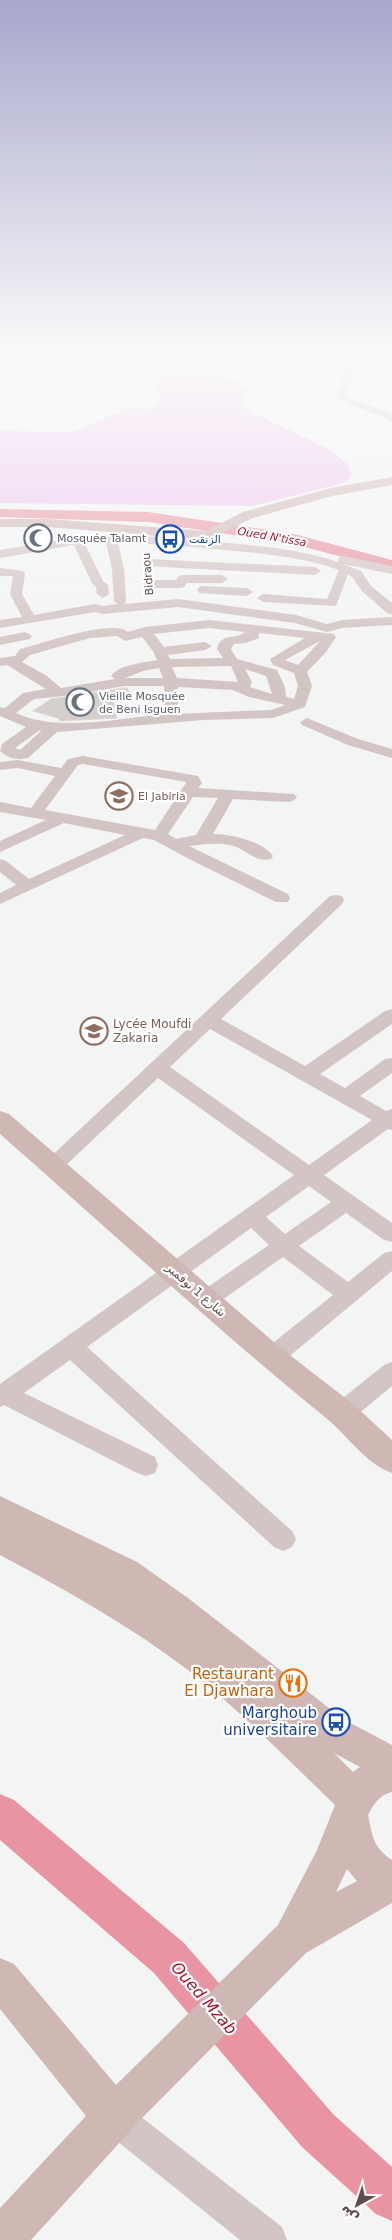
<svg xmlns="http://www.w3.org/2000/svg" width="392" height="2240" font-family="'DejaVu Sans',Vazirmatn,sans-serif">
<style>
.green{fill:#eec5ee}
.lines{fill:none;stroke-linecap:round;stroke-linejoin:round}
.river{fill:#e994a2;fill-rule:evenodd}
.building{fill:#d4cfcd;stroke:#ddd9d7}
.minor{fill:#d3c5c4;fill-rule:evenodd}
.major{fill:#cfb7b4;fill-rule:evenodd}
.labels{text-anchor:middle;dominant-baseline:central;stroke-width:4.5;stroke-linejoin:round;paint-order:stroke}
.far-water-label{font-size:11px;font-style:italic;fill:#a9142c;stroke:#fff}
.far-worship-label{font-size:11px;fill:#5b616d;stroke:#fff;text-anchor:start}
.far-transit-label{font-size:11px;fill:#164399;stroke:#fff;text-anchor:start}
.far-street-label{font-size:11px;fill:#5f4d4b;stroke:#fff}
.far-education-label{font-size:11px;fill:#785e54;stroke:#fff;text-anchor:start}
.education-label{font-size:12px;fill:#785e54;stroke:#fff;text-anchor:start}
.street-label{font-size:12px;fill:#5f4d4b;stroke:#fff}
.near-food-label{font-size:15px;fill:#c56008;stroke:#fff;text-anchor:end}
.near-transit-label{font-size:15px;fill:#164399;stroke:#fff;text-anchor:end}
.near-water-label{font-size:16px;font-style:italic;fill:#a9142c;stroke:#fff}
</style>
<rect width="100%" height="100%" fill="#f3f4f4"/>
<path class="green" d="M 166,374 L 228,378 L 238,380 L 249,390 L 240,400 L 244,408 L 328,449 L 349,465 L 351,474 L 347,482 L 252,506 L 0,503 L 0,431 L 72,432 L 132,408 L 149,409 L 161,399 L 156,390 L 155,383 Z"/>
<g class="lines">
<g class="river">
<path d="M 0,509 L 148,512 L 294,534 L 392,560 L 392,570 L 293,544 L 148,522 L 0,517 Z"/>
<path d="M 0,1794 L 14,1800 L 184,1943 L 334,2115 L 392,2167 L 392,2221 L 376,2214 L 302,2147 L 154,1973 L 0,1840 Z"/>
</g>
</g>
<path class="building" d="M 124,688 L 127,688 L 132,696 L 113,700 L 117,718 L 60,721 L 58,718 L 33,711 L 51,699 Z"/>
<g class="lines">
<g class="minor">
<path d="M 344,358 L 354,358 L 350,365 L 354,379 L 345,394 L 351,399 L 392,414 L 392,421 L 345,403 L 337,397 L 336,390 L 344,379 L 341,365 Z"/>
<path d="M 111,535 C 147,535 182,539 218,542 C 258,546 300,549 338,562 L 339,557 L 343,556 L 392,566 L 392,574 L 343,564 L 361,571 L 371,586 L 392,603 L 392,614 L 387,613 L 362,591 L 352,577 L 348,574 L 336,606 L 263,602 L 257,598 L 263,594 L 327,599 L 339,570 C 299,556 256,553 214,549 C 182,546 150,543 118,543 L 124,569 L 126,601 L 124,604 L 178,599 L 296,615 L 327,624 L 342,620 L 392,617 L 392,625 L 342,628 L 327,632 L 295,623 L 178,607 L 103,614 L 95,612 L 0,628 L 0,620 L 22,617 L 10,594 L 13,576 L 0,576 L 0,568 L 23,571 L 25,574 L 22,594 L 34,615 L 95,604 L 103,606 L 118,604 L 114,601 L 112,569 L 106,543 L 85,544 L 103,581 L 108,585 L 109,594 L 103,598 L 97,594 L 96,587 L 92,583 L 74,545 L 0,558 L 0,550 L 78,537 Z"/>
<path d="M 148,559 L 315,567 L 321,571 L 315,575 L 144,566 L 142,563 Z"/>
<path d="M 183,575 L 222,575 L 228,579 L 222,583 L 187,583 L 184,587 L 180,588 L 149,588 L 143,584 L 149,580 L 176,580 L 179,576 Z"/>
<path d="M 203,586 L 247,588 L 253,592 L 247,596 L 199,593 L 197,590 L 199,587 Z"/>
<path d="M 209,620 L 334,634 L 336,637 L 326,652 L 307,672 L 312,686 L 305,707 L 273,718 L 203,720 L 57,732 L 28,758 C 18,761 7,758 0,751 L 2,744 L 26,727 L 0,716 L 0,707 L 5,708 L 23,693 L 46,689 L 7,665 L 0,666 L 0,658 L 15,656 L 20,649 C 40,644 114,618 128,632 L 145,627 ZM 209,628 L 245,632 C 236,640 221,632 217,649 L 223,658 L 170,659 L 168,655 L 205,650 L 212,646 L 205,642 L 164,647 L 154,634 ZM 259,633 L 305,638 L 270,659 L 273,665 L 294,673 L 298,686 L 294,699 L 286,697 L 285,687 L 277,670 L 237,659 L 231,649 L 234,644 L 246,643 L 259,638 ZM 117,636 L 125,641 L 142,637 L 153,651 L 157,660 C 143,663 120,664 111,676 L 115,679 L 61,688 L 47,676 L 22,662 L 30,655 L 90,638 ZM 320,641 L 298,665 L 285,660 ZM 231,666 L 238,682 L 177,678 L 172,667 ZM 159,668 L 163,678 L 125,678 L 143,671 ZM 245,669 L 266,676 L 272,694 L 250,687 L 252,682 ZM 124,686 L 164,686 L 165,701 L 158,715 C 113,719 56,732 16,713 L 34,699 L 74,695 ZM 178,687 L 233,690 L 249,697 L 285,705 L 271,710 L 173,714 L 179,701 ZM 40,730 L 41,731 L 20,750 L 15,748 Z"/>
<path d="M 25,632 L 32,636 L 30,639 L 0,645 L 0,637 Z"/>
<path d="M 307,718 L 358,739 L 392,749 L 392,758 L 348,745 L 302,725 L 300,722 Z"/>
<path d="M 83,756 L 198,776 L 202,783 L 198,788 L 294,794 L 297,797 L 294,800 L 289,802 L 233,799 L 213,834 C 230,834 263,841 273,856 L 271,859 C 257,863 246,850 234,846 C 220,842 203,844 189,846 L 288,894 L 290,898 L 288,902 L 276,902 L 191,860 L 154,840 L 143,838 L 0,904 L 0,893 L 16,885 L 0,872 L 0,859 L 6,861 L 29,879 L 125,835 L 64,823 L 0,852 L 0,841 L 46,820 L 0,812 L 0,802 L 31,808 L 55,776 L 18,768 L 0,770 L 0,762 L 18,760 L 61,768 L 68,759 ZM 83,764 L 186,782 L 186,783 L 155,830 L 45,810 L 78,765 ZM 193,797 L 218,798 L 196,835 L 176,839 L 168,834 Z"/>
<path d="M 336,895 L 342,896 L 344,900 L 342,904 L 221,1019 L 305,1066 L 385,1011 L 392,1009 L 392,1024 L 320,1074 L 345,1088 L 385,1059 L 392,1058 L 392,1073 L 360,1096 L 386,1111 L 392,1109 L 392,1130 L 388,1129 L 324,1175 L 392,1223 L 392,1242 L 384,1240 L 346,1213 L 299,1246 L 348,1282 L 384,1253 L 392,1251 L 392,1271 L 280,1364 L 272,1366 L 264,1364 L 260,1357 L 264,1350 L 333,1295 L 283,1257 L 215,1305 L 207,1308 L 199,1305 L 196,1299 L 199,1293 L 269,1245 L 251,1228 L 87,1347 L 292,1531 L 296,1539 L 292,1547 L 283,1551 L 274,1547 L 70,1360 L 24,1393 L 155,1457 L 158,1465 L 155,1473 L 146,1476 L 137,1473 L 4,1405 L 0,1407 L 0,1384 L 294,1175 L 158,1078 L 61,1170 L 54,1172 L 47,1170 L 44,1165 L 47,1160 L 330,896 ZM 210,1029 L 372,1120 L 309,1165 L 170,1067 ZM 309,1186 L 331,1202 L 285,1234 L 266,1217 Z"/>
<path d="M 392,1362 L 392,1386 L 351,1420 L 342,1423 L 333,1420 L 330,1413 L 333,1406 L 384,1365 Z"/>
<path d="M 114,2100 L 126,2105 L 282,2227 L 287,2240 L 240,2240 L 102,2129 L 97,2117 L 102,2105 Z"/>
</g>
<g class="major">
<path d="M 392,477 L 392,485 L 332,496 L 253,518 L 207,540 L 48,527 L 0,527 L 0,519 L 48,519 L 205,531 L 243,512 L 331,488 Z"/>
<path d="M 0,1111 L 9,1114 L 282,1349 L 353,1404 L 392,1440 L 392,1473 C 366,1464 347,1435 326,1418 C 214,1327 108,1229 0,1134 Z"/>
<path d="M 0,1496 L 137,1562 L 188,1598 L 343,1719 L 392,1745 L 392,1792 C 379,1795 374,1804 368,1815 C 373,1837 372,1846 392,1860 L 392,1903 L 306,1953 L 142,2118 L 31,2240 L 0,2240 L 0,2208 L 86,2116 L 0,2009 L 0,1958 L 14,1964 L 116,2085 L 278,1925 L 317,1850 L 335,1805 C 288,1760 243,1713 192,1673 C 132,1627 66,1590 0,1555 ZM 334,1753 L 360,1767 L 353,1772 ZM 347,1869 L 357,1881 L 336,1892 Z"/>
</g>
</g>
<linearGradient id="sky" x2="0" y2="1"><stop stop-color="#a8a7cc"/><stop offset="0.53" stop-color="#fafafa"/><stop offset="1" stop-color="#fafafa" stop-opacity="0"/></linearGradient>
<rect width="392" height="672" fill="url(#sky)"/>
<defs>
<g id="mosque-ring" transform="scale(1.4375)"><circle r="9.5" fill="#fff" stroke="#6b7280" stroke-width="1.5"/><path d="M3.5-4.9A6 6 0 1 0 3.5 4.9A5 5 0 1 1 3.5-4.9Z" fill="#6b7280"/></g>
<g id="bus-ring" transform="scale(1.4375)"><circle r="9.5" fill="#fff" stroke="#1a4fb4" stroke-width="1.5"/><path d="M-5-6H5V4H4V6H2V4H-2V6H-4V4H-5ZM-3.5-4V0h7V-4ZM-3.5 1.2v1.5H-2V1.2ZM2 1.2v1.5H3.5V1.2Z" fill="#1a4fb4"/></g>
<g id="school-ring" transform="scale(1.4375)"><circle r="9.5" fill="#fff" stroke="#8d6e63" stroke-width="1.5"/><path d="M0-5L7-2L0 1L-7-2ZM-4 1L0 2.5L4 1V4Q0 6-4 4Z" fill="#8d6e63"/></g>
<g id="restaurant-ring" transform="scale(1.4375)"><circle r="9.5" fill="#fff" stroke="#e8710a" stroke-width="1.5"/><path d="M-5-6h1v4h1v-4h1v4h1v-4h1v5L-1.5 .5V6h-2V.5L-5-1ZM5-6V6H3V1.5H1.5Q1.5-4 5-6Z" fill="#e8710a"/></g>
</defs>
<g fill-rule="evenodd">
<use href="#mosque-ring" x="38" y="538"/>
<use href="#bus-ring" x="170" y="539"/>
<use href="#mosque-ring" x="80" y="702"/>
<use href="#school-ring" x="119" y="796"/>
<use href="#school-ring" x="94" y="1031"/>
<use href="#restaurant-ring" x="293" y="1683"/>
<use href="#bus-ring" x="336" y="1722"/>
</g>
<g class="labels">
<g class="far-water-label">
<text transform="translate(272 537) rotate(10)">Oued N'tissa</text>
</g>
<g class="far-worship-label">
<text x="57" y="538">Mosquée Talamt</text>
<text x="99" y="696">Vieille Mosquée<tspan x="99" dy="13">de Beni Isguen</tspan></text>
</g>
<g class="far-transit-label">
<text x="189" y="539">الزنقت</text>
</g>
<g class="far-street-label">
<text transform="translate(148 574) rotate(-95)">Bidraou</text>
</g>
<g class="far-education-label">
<text x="138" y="796">El Jabiria</text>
</g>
<g class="education-label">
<text x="113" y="1024">Lycée Moufdi<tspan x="113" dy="14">Zakaria</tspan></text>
</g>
<g class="street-label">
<text transform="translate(196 1290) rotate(41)">شارع 1 نوفمبر</text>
</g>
<g class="near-food-label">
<text x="274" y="1674">Restaurant<tspan x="274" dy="17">El Djawhara</tspan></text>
</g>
<g class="near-transit-label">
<text x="317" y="1713">Marghoub<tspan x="317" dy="17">universitaire</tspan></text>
</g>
<g class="near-water-label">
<text transform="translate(204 1998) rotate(49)">Oued Mzab</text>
</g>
</g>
<g transform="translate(357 2205) rotate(220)" stroke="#ffffff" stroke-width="4" paint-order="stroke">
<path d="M0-4L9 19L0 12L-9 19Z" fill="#5f4d4b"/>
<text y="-8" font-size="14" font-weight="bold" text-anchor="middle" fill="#5f4d4b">ش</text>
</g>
</svg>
